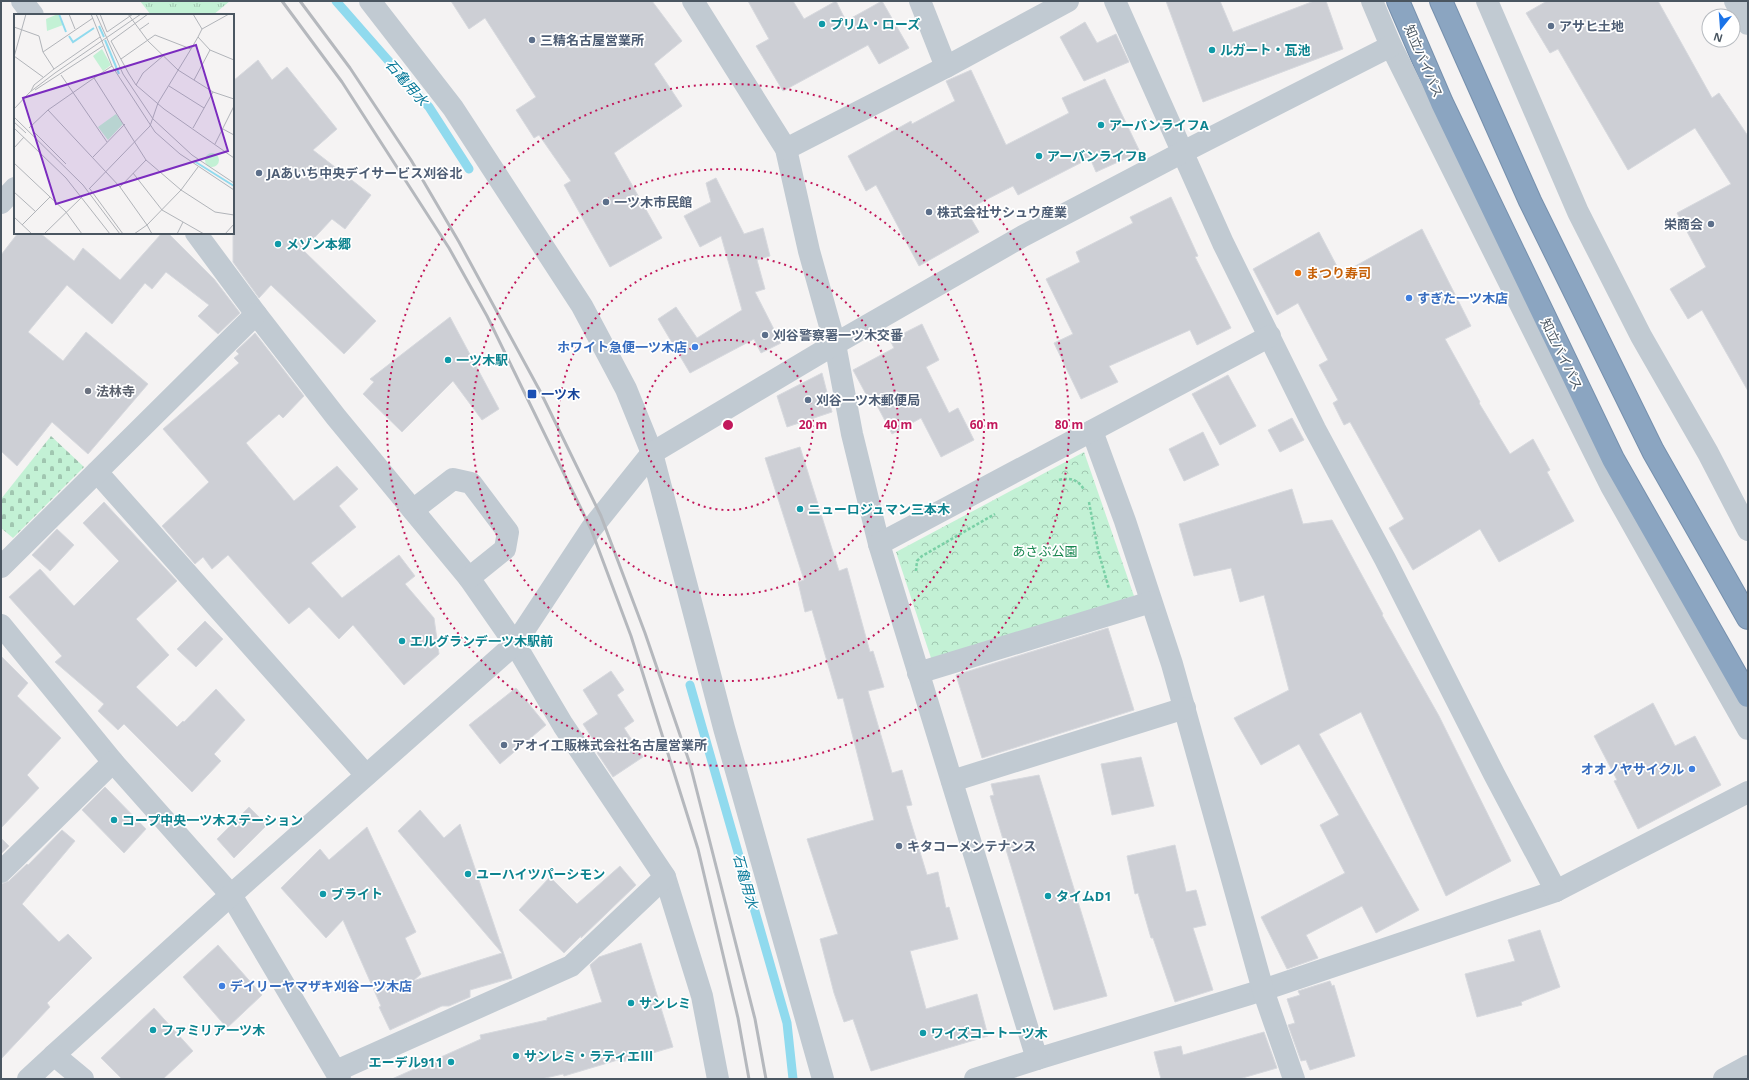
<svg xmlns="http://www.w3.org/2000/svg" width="1749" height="1080" font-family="'Noto Sans','Noto Sans JP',sans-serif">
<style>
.grass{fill:url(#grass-tufts)}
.cemetery{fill:url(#cemetery-stones)}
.park{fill:url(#park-crowns)}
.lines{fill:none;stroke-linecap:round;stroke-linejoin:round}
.stream{stroke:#90daee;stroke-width:9}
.building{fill:#cdcfd5;stroke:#d7d9de}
.highway-casing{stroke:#7690ad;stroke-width:24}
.path{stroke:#7ad0a6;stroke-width:2.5;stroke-dasharray:3 2;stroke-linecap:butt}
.minor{stroke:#c1cad2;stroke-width:22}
.highway{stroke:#8ba5c1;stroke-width:22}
.rail{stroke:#b5b8bd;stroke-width:3}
.ring{fill:none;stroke:#c2185b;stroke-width:2;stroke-dasharray:2 4}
.culture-dot{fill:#0f9aa8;stroke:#fff;stroke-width:1.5}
.service-dot{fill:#5c6f8a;stroke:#fff;stroke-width:1.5}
.food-dot{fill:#e8710a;stroke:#fff;stroke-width:1.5}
.shop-dot{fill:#3f7fe0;stroke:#fff;stroke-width:1.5}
.worship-dot{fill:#6b7280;stroke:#fff;stroke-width:1.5}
.transit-dot{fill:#1a4fb4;stroke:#fff;stroke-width:1.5}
.labels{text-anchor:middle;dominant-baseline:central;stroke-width:3.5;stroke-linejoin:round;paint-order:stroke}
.culture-label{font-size:13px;font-weight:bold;fill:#0d838f;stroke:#fff;text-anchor:start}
.service-label{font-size:13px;font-weight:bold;fill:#4e5e75;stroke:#fff;text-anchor:start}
.street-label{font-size:13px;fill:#4a5661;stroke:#fff}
.food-label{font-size:13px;font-weight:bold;fill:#c56008;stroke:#fff;text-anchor:start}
.shop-label{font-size:13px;font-weight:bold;fill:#366cbe;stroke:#fff;text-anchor:start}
.worship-label{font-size:13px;font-weight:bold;fill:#5b616d;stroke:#fff;text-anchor:start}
.transit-label{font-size:13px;font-weight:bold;fill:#164399;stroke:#fff;text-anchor:start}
.park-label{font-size:13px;fill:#17864f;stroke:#fff}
.water-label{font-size:14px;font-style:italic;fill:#0c7c9b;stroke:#fff}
.inset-river{fill:none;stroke:#90daee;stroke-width:2}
.inset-road{fill:none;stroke:#b1b4b9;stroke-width:1}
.view{fill:#7b2cbf;fill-opacity:0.15;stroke:#7b2cbf;stroke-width:2}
.inset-edge{fill:none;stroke:#4a5661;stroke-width:2}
.centre{fill:#c2185b;stroke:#fff;stroke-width:2}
.ring-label{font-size:12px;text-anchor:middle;font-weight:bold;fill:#c2185b;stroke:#fff;stroke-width:3.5;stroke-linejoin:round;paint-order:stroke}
</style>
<defs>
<pattern id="grass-tufts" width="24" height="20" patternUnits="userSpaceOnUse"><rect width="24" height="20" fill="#c3f1d5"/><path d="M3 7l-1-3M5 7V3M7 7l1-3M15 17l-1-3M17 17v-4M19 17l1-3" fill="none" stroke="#a0c6b0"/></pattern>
<pattern id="cemetery-stones" width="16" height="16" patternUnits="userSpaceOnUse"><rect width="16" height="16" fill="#c3f1d5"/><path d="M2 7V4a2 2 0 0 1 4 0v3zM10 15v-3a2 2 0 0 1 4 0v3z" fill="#a0c6b0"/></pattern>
<pattern id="park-crowns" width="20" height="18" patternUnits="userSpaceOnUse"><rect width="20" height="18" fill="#c3f1d5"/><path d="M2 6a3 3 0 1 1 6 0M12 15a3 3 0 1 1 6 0" fill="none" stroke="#a0c6b0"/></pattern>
</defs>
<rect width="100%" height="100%" fill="#f5f3f3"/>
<path class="grass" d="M 140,1 L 230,1 L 213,15 L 151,15 Z"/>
<path class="cemetery" d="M 51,436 L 84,467 L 13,538 L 1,528 L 1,499 Z"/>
<path class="park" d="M 1084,452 L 1134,596 L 932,661 L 896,552 Z"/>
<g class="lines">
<g class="stream">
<path d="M 336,1 L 429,107 L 469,169"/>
<path d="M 690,685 L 787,1023 L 793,1079"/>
</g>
</g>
<g class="building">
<path d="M 451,1 L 652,1 L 682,41 L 654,64 L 682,106 L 614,153 L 662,238 L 610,267 L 564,185 L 571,181 L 539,135 L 534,138 L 516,110 L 536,97 L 485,18 L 469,29 Z"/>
<path d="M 748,1 L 793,1 L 804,19 L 836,1 L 846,21 L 882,1 L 909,48 L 879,64 L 868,45 L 783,91 L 756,46 L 769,39 Z"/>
<path d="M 1166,1 L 1220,1 L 1233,32 L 1314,1 L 1326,1 L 1343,49 L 1203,102 Z"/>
<path d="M 1547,1 L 1658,1 L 1712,98 L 1719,93 L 1748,136 L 1748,391 L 1702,310 L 1688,319 L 1670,289 L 1706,267 L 1677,213 L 1731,184 L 1695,128 L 1628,170 L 1558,49 L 1550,53 L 1526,13 Z"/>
<path d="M 1085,22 L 1097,43 L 1116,34 L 1129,62 L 1084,81 L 1060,37 Z"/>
<path d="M 258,60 L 272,80 L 287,67 L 337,129 L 313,150 L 371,195 L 345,229 L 332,219 L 303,250 L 376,321 L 344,354 L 271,285 L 259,298 L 233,262 L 233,81 Z"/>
<path d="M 971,70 L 1006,145 L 1069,113 L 1062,98 L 1105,79 L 1140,152 L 1096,172 L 1090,158 L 1018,195 L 1013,186 L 966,210 L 979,232 L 919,266 L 876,185 L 866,191 L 848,156 L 911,121 L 912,124 L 955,101 L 946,81 Z"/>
<path d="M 716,178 L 744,234 L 763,228 L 770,256 L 757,260 L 765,289 L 755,292 L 781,343 L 761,353 L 754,339 L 690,373 L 658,319 L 676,307 L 697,338 L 742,310 L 721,236 L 700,247 L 684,216 L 711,202 L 706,183 Z"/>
<path d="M 1171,197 L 1198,256 L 1195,257 L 1231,328 L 1197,345 L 1190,330 L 1109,366 L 1118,382 L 1081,399 L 1054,343 L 1073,334 L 1046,279 L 1080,262 L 1076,252 L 1133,223 L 1130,217 Z"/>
<path d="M 1422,229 L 1471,326 L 1445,339 L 1480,402 L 1479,403 L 1510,454 L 1533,439 L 1550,470 L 1547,472 L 1574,521 L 1499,562 L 1480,529 L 1413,570 L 1389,528 L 1404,519 L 1350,422 L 1344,425 L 1333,403 L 1338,400 L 1319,365 L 1328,360 L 1298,303 L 1277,315 L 1253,269 L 1319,232 L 1341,274 Z"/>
<path d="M 18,233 L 40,233 L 74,261 L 83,248 L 120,280 L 162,233 L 168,233 L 214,279 L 240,313 L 218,334 L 198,316 L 209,305 L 166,272 L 152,289 L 145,283 L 112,324 L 67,285 L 28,332 L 63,361 L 86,332 L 148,384 L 88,454 L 52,422 L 17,466 L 1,451 L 1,255 Z"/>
<path d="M 450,317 L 499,409 L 482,420 L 453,381 L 402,432 L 363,394 L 374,382 L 370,379 Z"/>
<path d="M 922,324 L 939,360 L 926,367 L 949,413 L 958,408 L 974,440 L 941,457 L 921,418 L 892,434 L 872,396 L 868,398 L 853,370 L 894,348 L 890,340 Z"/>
<path d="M 255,333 L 304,396 L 283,418 L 279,414 L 246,443 L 294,501 L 337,466 L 358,489 L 339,506 L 356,527 L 311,563 L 342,598 L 399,555 L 415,576 L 405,584 L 434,618 L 439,654 L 404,685 L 353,625 L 339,639 L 309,607 L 289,624 L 228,555 L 212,569 L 203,557 L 195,564 L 162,526 L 209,482 L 163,429 L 239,363 L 234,358 L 239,354 L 236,351 Z"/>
<path d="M 822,373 L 832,412 L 787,427 L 777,396 Z"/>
<path d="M 1228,375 L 1256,426 L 1220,445 L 1192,394 Z"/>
<path d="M 1292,418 L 1304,440 L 1280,452 L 1268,430 Z"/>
<path d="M 1203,432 L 1219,465 L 1184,481 L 1169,449 Z"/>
<path d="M 800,447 L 839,571 L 847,568 L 870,652 L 873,651 L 884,687 L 868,691 L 892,773 L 902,770 L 912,805 L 906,806 L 927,875 L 938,872 L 946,908 L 949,907 L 958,939 L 910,951 L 926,1009 L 977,994 L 988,1036 L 871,1071 L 853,1019 L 844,1022 L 834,993 L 820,939 L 838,934 L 807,839 L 874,820 L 843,698 L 838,699 L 812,610 L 805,612 L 798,582 L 804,580 L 765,458 Z"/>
<path d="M 1292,489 L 1303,524 L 1332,520 L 1383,614 L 1382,615 L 1439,716 L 1511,861 L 1446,896 L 1361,712 L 1319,734 L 1419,910 L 1376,933 L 1362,906 L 1306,935 L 1318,958 L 1287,969 L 1261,917 L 1345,873 L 1320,825 L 1339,815 L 1299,744 L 1261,765 L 1234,718 L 1289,690 L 1264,595 L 1240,602 L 1231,568 L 1194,576 L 1179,524 Z"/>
<path d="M 104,502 L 177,581 L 136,619 L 169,655 L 136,687 L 177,727 L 183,721 L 184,722 L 216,689 L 245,720 L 214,754 L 221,761 L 192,792 L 124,724 L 118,730 L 98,711 L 104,704 L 55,662 L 62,656 L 9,597 L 40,569 L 74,606 L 119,561 L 83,523 Z"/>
<path d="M 57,529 L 74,545 L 50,571 L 32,555 Z"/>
<path d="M 205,621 L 223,639 L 196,667 L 177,649 Z"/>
<path d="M 1108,628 L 1134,710 L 982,758 L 956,675 Z"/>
<path d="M 1,656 L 28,683 L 17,696 L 61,738 L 27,775 L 39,788 L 1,828 Z"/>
<path d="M 611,671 L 624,690 L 617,695 L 634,721 L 624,728 L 643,757 L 613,777 L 597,753 L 600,750 L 583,724 L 598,714 L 583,690 Z"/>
<path d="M 516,688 L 546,725 L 500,764 L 469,725 Z"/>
<path d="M 1653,703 L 1675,746 L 1695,736 L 1721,785 L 1638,829 L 1614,781 L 1617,780 L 1594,736 Z"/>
<path d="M 1141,757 L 1154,806 L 1112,815 L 1101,764 Z"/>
<path d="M 1039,775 L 1107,996 L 1054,1010 L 990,796 L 994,795 L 991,784 Z"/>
<path d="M 105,787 L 146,829 L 124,853 L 82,810 Z"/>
<path d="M 249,807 L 267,825 L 234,858 L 217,839 Z"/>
<path d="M 420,810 L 444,838 L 460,824 L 512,978 L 470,990 L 470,997 L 449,1006 L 442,1006 L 390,1030 L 379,1007 L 381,1006 L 343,920 L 326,938 L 281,888 L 320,849 L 329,860 L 367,827 L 416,932 L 405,938 L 421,974 L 413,981 L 502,953 L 398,831 Z"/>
<path d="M 62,830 L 75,841 L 22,904 L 59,942 L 68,934 L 92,958 L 47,1003 L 50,1007 L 1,1059 L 1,884 L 9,881 L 27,864 L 28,865 Z"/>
<path d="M 1,838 L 9,846 L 1,854 Z"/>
<path d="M 1175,845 L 1186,892 L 1196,890 L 1206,925 L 1193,928 L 1213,990 L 1175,1002 L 1153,938 L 1151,938 L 1138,893 L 1135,894 L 1127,856 Z"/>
<path d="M 620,866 L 636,885 L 581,938 L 581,936 L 564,953 L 519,910 L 550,877 L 577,904 Z"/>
<path d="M 1540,930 L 1560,987 L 1521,1002 L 1522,1005 L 1477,1017 L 1465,974 L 1515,961 L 1508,940 Z"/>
<path d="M 641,943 L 673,1047 L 622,1062 L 621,1059 L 564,1076 L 563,1074 L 541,1079 L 392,1079 L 481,1039 L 480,1035 L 547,1020 L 547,1018 L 602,1002 L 590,965 L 599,957 Z"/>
<path d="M 218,945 L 262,995 L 227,1028 L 183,977 Z"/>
<path d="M 1330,981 L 1332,986 L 1334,985 L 1355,1056 L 1310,1070 L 1306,1060 L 1301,1061 L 1288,1025 L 1295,1023 L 1287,999 L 1300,995 L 1298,991 Z"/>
<path d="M 154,1008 L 193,1051 L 163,1079 L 122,1079 L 101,1058 Z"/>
<path d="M 1264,1032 L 1277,1068 L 1239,1079 L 1161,1079 L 1154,1052 L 1181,1046 L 1183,1055 Z"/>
</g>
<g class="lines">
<g class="highway-casing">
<g id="highway">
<path d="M 1398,1 L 1442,103 L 1613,459 L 1748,696"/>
<path d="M 1441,1 L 1530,201 L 1653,451 L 1748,618"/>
</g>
</g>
<g class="path">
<path d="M 1059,480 C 1070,477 1079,480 1084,490"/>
<path d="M 1089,502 L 1098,550 L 1109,589"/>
<path d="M 916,571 L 917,561 L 922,556 L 995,514"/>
</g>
<g class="minor">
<path d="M 22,1 L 33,15"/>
<path d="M 370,1 L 453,108 L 582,306 L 626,389 L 652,453 L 724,728 L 823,1079"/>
<path d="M 693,1 L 786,149 L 809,251 L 835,344 L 852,434 L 879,544 L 1037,1059 L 1263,990 L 1556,891 L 1748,792"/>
<path d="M 920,1 L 946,67"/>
<path d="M 1115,1 L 1223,243 L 1315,429 L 1385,559 L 1494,774 L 1556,891"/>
<path d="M 1372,1 L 1391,46 L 1611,486 L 1748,729"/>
<path d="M 1487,1 L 1578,212 L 1641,336 L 1708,453 L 1748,530"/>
<path d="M 1735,1 L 1748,24"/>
<path d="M 786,149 L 946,67 L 1068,1"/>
<path d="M 1,203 L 15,188"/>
<path d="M 196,233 L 256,314 L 336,417 L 469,578 L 515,644 L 563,725 L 665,877 L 702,996 L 718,1079"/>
<path d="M 1092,431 L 1125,521 L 1172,664 L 1263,990 L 1294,1079"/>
<path d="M 97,472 L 366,775"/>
<path d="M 413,510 L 453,479 L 471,483 L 508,532 L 505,549 L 469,578"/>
<path d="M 879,544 L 1270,336"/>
<path d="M 1,567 L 256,314"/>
<path d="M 1,625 L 113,762 L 231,895 L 340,1079"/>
<path d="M 918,673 L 1151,602"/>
<path d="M 952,781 L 1185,708"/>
<path d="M 1,872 L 113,762"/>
<path d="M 54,1055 L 231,895 L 515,644 L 591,529 L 652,453 L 835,344 L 1023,236 L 1183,152 L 1391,46"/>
<path d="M 336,1071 L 571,966 L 665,877"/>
<path d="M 28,1079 L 54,1055 L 83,1079"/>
<path d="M 975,1079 L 1037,1059"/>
<path d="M 1724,1079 L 1748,1066"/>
</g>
<use href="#highway" class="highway"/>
<g class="rail">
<path d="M 282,1 L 342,82 L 449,248 L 487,316 L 591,529 L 631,636 L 698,849 L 738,1018 L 749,1079"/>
<path d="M 300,1 L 350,68 L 411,160 L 459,242 L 540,391 L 601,516 L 645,633 L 690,764 L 755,1019 L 766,1079"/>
</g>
</g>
<g class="ring">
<circle cx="728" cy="425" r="85"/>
<circle cx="728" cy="425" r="170"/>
<circle cx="728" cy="425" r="256"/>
<circle cx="728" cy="425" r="341"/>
</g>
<g class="culture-dot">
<circle cx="822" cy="24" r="4"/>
<circle cx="1212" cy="50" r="4"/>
<circle cx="1101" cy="125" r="4"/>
<circle cx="1039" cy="156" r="4"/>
<circle cx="278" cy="244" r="4"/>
<circle cx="448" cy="360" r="4"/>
<circle cx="800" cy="509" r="4"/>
<circle cx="402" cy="641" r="4"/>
<circle cx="114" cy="820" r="4"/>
<circle cx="468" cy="874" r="4"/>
<circle cx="323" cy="894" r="4"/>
<circle cx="1048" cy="896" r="4"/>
<circle cx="631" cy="1003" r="4"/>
<circle cx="153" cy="1030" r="4"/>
<circle cx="923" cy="1033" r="4"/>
<circle cx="516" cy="1056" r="4"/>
<circle cx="451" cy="1062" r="4"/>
</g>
<g class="service-dot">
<circle cx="1551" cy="26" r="4"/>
<circle cx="532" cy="40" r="4"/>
<circle cx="259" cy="173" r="4"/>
<circle cx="606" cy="202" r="4"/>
<circle cx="929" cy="212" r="4"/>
<circle cx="1711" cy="224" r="4"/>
<circle cx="765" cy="335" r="4"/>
<circle cx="808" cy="400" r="4"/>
<circle cx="504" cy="745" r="4"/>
<circle cx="899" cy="846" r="4"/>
</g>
<circle class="food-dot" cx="1298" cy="273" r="4"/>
<g class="shop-dot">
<circle cx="1409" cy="298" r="4"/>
<circle cx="695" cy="347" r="4"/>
<circle cx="1692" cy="769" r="4"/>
<circle cx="222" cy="986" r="4"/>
</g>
<circle class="worship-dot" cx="88" cy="391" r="4"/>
<rect class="transit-dot" x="527" y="389" width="10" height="10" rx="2"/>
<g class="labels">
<g class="culture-label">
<text x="830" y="24">プリム・ローズ</text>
<text x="1220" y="50">ルガート・瓦池</text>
<text x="1109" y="125">アーバンライフA</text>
<text x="1047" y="156">アーバンライフB</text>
<text x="286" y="244">メゾン本郷</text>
<text x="456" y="360">一ツ木駅</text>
<text x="808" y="509">ニューロジュマン三本木</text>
<text x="410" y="641">エルグランデ一ツ木駅前</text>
<text x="122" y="820">コープ中央一ツ木ステーション</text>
<text x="476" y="874">ユーハイツパーシモン</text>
<text x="331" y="894">ブライト</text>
<text x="1056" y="896">タイムD1</text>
<text x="639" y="1003">サンレミ</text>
<text x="161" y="1030">ファミリア一ツ木</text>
<text x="931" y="1033">ワイズコート一ツ木</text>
<text x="524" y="1056">サンレミ・ラティエⅢ</text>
<text x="443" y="1062" text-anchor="end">エーデル911</text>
</g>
<g class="service-label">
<text x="1559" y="26">アサヒ土地</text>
<text x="540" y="40">三精名古屋営業所</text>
<text x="267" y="173">JAあいち中央デイサービス刈谷北</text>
<text x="614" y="202">一ツ木市民館</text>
<text x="937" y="212">株式会社サシュウ産業</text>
<text x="1703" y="224" text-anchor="end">栄商会</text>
<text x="773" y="335">刈谷警察署一ツ木交番</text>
<text x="816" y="400">刈谷一ツ木郵便局</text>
<text x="512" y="745">アオイ工販株式会社名古屋営業所</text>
<text x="907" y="846">キタコーメンテナンス</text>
</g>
<g class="street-label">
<text transform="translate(1424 61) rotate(67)">知立バイパス</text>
<text transform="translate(1562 354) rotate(64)">知立バイパス</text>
</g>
<g class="food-label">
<text x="1306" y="273">まつり寿司</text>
</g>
<g class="shop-label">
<text x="1417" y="298">すぎた一ツ木店</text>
<text x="687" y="347" text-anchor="end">ホワイト急便一ツ木店</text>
<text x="1684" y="769" text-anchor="end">オオノヤサイクル</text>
<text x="230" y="986">デイリーヤマザキ刈谷一ツ木店</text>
</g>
<g class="worship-label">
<text x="96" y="391">法林寺</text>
</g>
<g class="transit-label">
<text x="541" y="394">一ツ木</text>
</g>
<g class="park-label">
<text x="1045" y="551">あさぶ公園</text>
</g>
<g class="water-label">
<text transform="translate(407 82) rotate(49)">石亀用水</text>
<text transform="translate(746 881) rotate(74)">石亀用水</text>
</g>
</g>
<g transform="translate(14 14)">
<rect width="220" height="220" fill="#f5f3f3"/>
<path d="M 88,35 L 97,51 L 89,57 L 79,42 ZM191 146a7 7 0 1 1 14 0a7 7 0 1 1-14 0Z" fill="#c3f1d5"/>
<path d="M 44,0 L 49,11 L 33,17 L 32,5 ZM 102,100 L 109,110 L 94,126 L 84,113 Z" fill="#c3f1d5"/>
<path class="inset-river" d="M 45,0 L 52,18M 85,12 L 90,23M 55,22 L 59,28 L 80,14M 91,26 L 105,60M 180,147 L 220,172"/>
<path class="inset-road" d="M 55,0 L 61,15M 77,0 L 98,52 L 141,118 L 166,140 L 220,176M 82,0 L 109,60 L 139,105 L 178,141 L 220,169M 86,0 L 93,18 L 119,0M 114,0 L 134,27 L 164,56 L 199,78 L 220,85M 134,0 L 97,27 L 115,60 L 122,71 L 150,95 L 220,144M 179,0 L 188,15M 0,13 L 25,22 L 29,38 L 40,55 L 86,23M 125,16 L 135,9M 184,23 L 188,15 L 215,0M 29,38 L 79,4M 0,42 L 29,63M 0,43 L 12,0M 107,45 L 141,21 L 177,35 L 184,23 L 196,36 L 220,46M 47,61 L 93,128M 80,64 L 98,52M 180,66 L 196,36M 122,71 L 129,59 L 149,42M 155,72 L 190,94M 21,76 L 89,32M 17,77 L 20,71 L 40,55M 0,95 L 16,78 L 41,59 L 127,0M 34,96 L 106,173 L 133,211 L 167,176 L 184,153M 0,103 L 69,171 L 106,220M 0,108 L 12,119M 0,114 L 52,164 L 96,220M 15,114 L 34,96 L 80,64 L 132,146 L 167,176 L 201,198 L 220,201M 179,114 L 199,78M 209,115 L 220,121M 20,118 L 52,150M 201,130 L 220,92M 0,134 L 10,123M 79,143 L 111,110M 0,149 L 52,198 L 68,220M 119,159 L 148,196 L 190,220M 106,173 L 132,146M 75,175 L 136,112 L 144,89 L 177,35M 76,175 L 109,220M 0,178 L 22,198M 0,203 L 18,220M 8,211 L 36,183M 30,220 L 68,183M 120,220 L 133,211 L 138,220M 163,220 L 169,208M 211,220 L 220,210"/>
<path class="view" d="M 182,31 L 214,137 L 42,190 L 9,84 Z"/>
<rect width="220" height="220" class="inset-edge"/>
</g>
<circle cx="728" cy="425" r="6" class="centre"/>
<g class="ring-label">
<text x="813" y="429">20 m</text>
<text x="898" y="429">40 m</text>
<text x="984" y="429">60 m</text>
<text x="1069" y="429">80 m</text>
</g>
<rect width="1749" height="1080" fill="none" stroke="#4a5661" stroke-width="4"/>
<g transform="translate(1721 28) rotate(197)"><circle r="19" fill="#ffffff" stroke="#b7bbc0"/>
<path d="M0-3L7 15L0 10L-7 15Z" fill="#1a73e8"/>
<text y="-6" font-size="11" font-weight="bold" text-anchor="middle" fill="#4a5661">N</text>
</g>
</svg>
